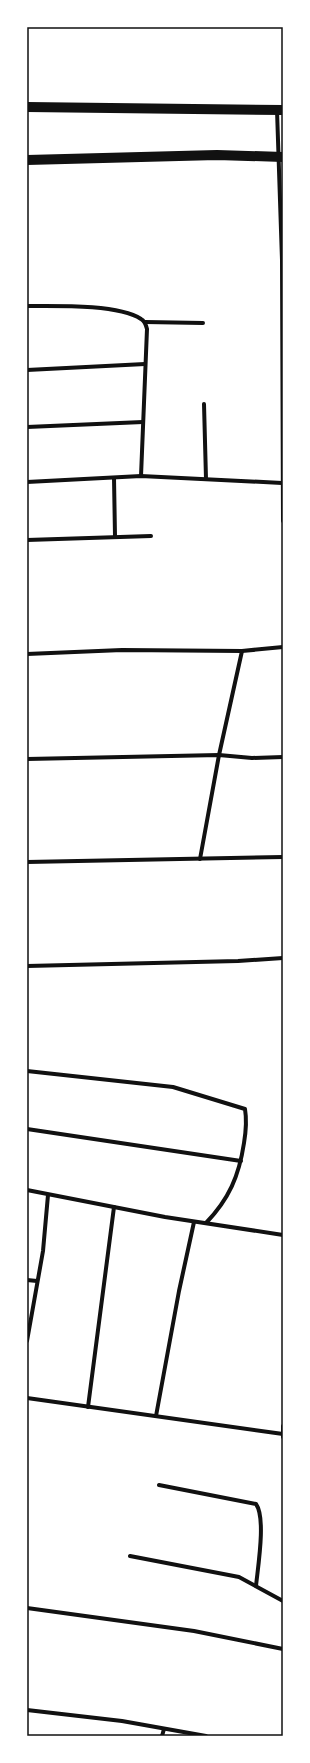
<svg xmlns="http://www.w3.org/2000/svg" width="310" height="1763" font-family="'Fira Sans Condensed',sans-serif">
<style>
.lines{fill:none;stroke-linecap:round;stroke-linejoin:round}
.minor{stroke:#111;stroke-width:4}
.primary{stroke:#111;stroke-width:10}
.neatline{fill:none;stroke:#111;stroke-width:1.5}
</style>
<rect width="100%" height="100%" fill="#fff"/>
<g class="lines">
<g class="minor">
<path d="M 277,110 L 282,260 L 283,521"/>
<path d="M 27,306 C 55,306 118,304 141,319 C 145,321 146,325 147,329 L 141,476"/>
<path d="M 145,322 L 203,323"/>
<path d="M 27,370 L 145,364"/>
<path d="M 204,404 L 206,479"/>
<path d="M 27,427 L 143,422"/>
<path d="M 114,478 L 115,536"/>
<path d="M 27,482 L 141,476 L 282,483"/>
<path d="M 27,540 L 151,536"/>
<path d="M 27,654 L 122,650 L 242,651 L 283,647"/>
<path d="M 27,759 L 219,755 L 252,758 L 283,757"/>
<path d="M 200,859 L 219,755 L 242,651"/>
<path d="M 27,862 L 283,857"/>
<path d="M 27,966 L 238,961 L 283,958"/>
<path d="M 27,1071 L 173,1087 L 245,1109 C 247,1121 246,1131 244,1143 C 239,1176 229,1199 206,1223"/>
<path d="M 27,1129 L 241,1161"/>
<path d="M 27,1190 L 165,1217 L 283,1235"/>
<path d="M 27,1280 L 37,1281"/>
<path d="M 27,1341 L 43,1251 L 48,1195"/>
<path d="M 27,1398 L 283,1434"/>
<path d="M 88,1407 L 114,1207"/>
<path d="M 156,1416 L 179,1291 L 194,1222"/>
<path d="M 283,1426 L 283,1437"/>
<path d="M 159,1485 L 256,1504 C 266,1518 258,1566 256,1586"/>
<path d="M 130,1556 L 239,1577 L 283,1601"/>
<path d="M 27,1608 L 194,1631 L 283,1649"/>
<path d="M 27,1710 L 122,1721 L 206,1736"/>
<path d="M 162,1736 L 164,1729"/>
</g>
<g class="primary">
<path d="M 27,107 L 283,110"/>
<path d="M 27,160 L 217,155 L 283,157"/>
</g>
</g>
<rect width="310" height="1763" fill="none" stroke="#ffffff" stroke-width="56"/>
<rect x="28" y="28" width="254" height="1707" class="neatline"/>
</svg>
